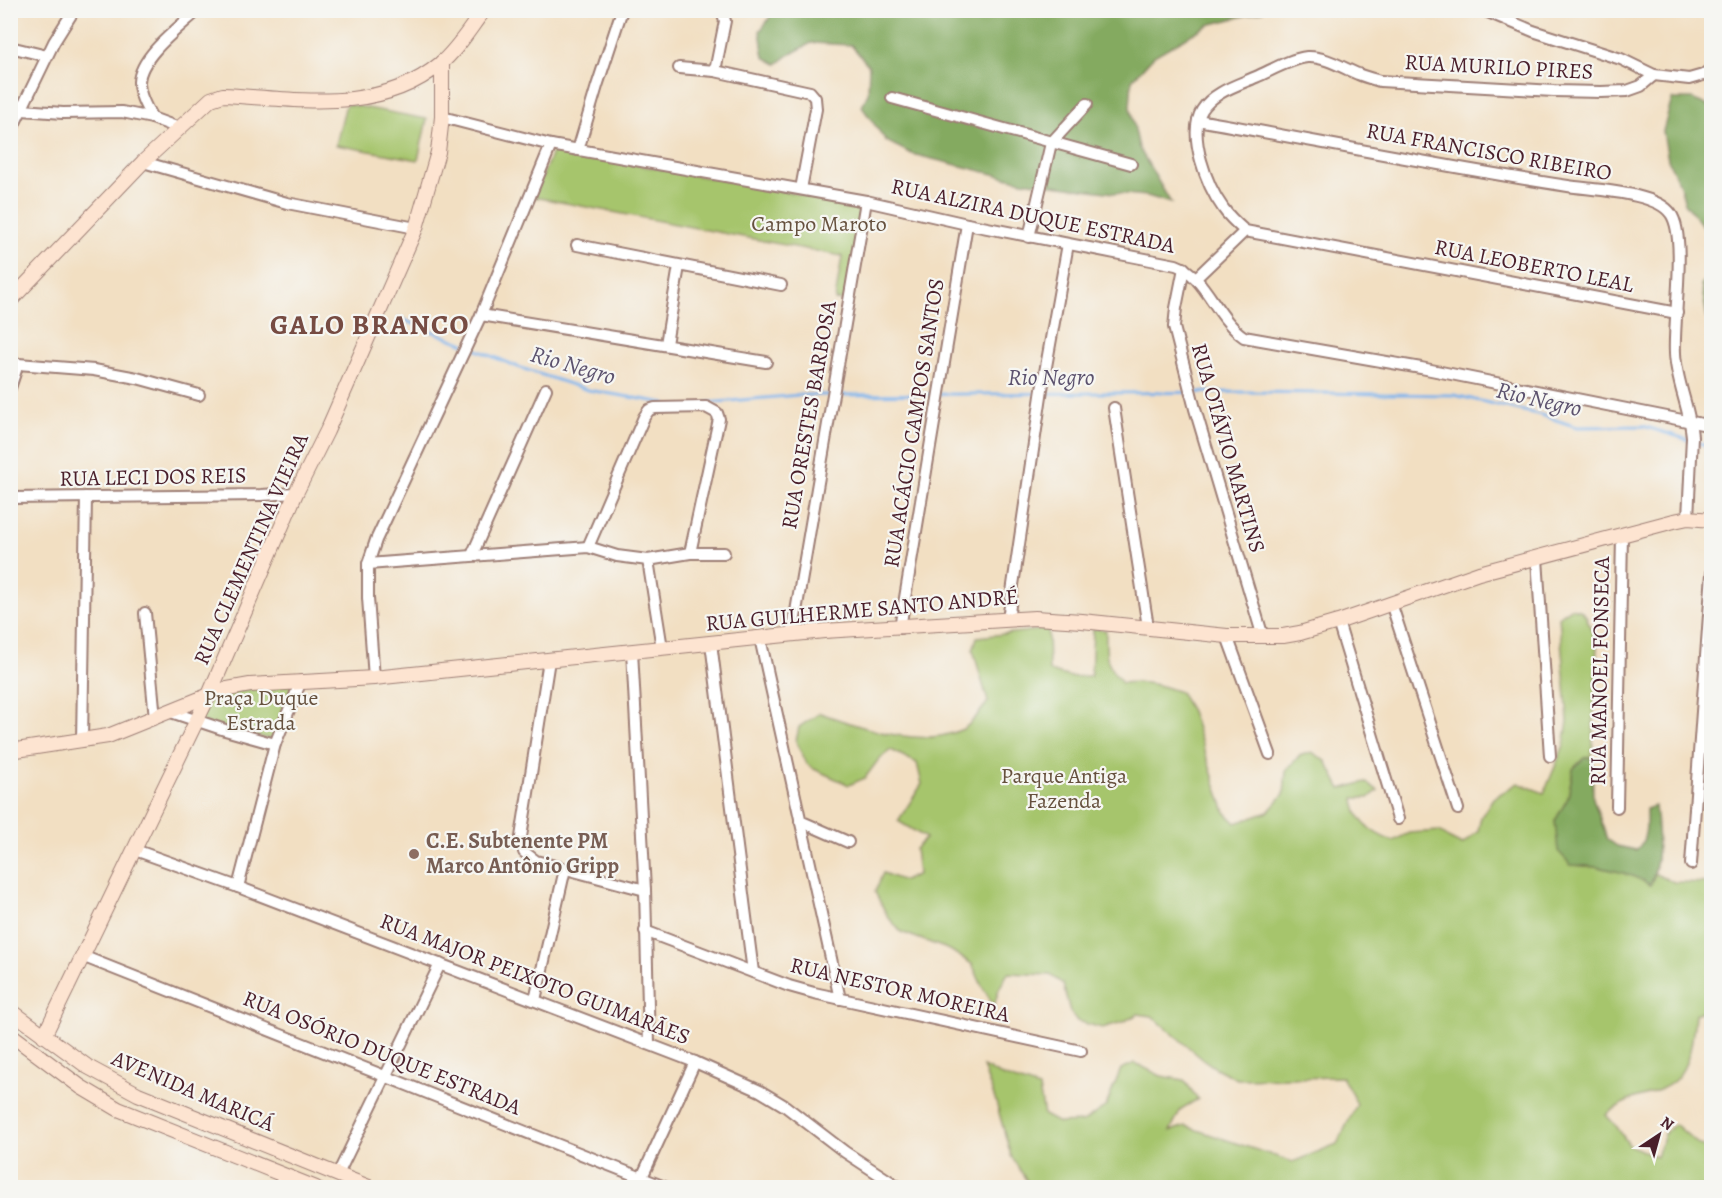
<svg xmlns="http://www.w3.org/2000/svg" width="1722" height="1198" font-family="Alegreya,serif">
<style>
.green{fill:#a6c56c;stroke:#78724c;stroke-width:1.5}
.forest{fill:#84aa60;stroke:#676446;stroke-width:1.5}
.lines{fill:none;stroke-linecap:round;stroke-linejoin:round}
.stream{stroke:#7cb2eb;stroke-width:3}
.street-casing{stroke:#9e7f76;stroke-width:14}
.secondary-casing{stroke:#9e7f76;stroke-width:16}
.street{stroke:#fff;stroke-width:10}
.secondary{stroke:#fde4d1;stroke-width:14}
.education-dot{fill:#8d6e63;stroke:#f6f6f2;stroke-width:2}
.labels{text-anchor:middle;dominant-baseline:central;stroke-width:4.5;stroke-linejoin:round;paint-order:stroke}
.street-label{font-size:22px;fill:#4a1f2b;stroke:#f6f6f2}
.park-label{font-size:22px;fill:#66513e;stroke:#f6f6f2}
.education-label{font-size:22px;font-weight:bold;fill:#785e54;stroke:#f6f6f2;text-anchor:start}
.water-label{font-size:24px;font-style:italic;fill:#5c526e;stroke:#f6f6f2}
.district-label{font-size:28px;font-weight:bold;letter-spacing:1.5px;fill:#764b42;stroke:#f6f6f2}
</style>
<rect width="100%" height="100%" fill="#f6f6f2"/>
<filter id="ink" filterUnits="userSpaceOnUse"><feTurbulence type="fractalNoise" baseFrequency=".0167" numOctaves="2"/><feDisplacementMap in="SourceGraphic" scale="12" xChannelSelector="R" yChannelSelector="G"/><feConvolveMatrix kernelMatrix="1 2 1 2 8 2 1 2 1" color-interpolation-filters="sRGB"/></filter>
<filter id="wash" filterUnits="userSpaceOnUse"><feTurbulence type="fractalNoise" baseFrequency=".008" numOctaves="4" result="noise"/><feDisplacementMap in="SourceGraphic" scale="24" xChannelSelector="R" yChannelSelector="G"/><feGaussianBlur stdDeviation="1.35" result="paint"/><feColorMatrix in="noise" values="0 0 0 0 0 0 0 0 0 0 0 0 0 0 0 0 0 1.4 0 .05"/><feComposite in="paint" operator="in"/></filter>
<g filter="url(#wash)">
<rect width="100%" height="100%" fill="#f2dfc2"/>
<g class="green">
<path d="M 346,104 L 427,119 L 418,160 L 336,145 Z"/>
<path d="M 553,150 L 862,205 L 846,301 L 835,300 L 842,256 L 534,197 Z"/>
<path d="M 1570,608 L 1580,610 L 1586,616 L 1597,645 L 1592,757 L 1584,758 L 1573,769 L 1568,798 L 1555,821 L 1571,865 C 1597,866 1628,871 1650,885 L 1655,874 L 1674,882 L 1711,883 L 1711,1007 L 1695,1014 C 1693,1036 1691,1065 1674,1081 C 1662,1092 1644,1094 1630,1100 C 1622,1104 1613,1109 1606,1115 L 1617,1127 L 1629,1145 L 1657,1157 L 1664,1134 L 1675,1124 L 1699,1145 L 1711,1149 L 1711,1187 L 1029,1187 L 1027,1181 L 1011,1156 L 996,1102 L 983,1067 L 1002,1076 L 1039,1088 L 1044,1115 L 1059,1123 L 1083,1122 L 1106,1106 L 1121,1069 L 1135,1063 L 1161,1076 L 1184,1080 L 1198,1099 L 1181,1109 L 1170,1131 L 1185,1126 L 1293,1162 L 1337,1144 L 1357,1104 L 1342,1077 L 1237,1079 L 1214,1067 L 1200,1057 L 1152,1016 L 1138,1014 L 1123,1022 L 1102,1028 L 1077,1021 L 1070,1012 L 1063,984 L 1050,975 L 1008,973 L 999,989 L 994,1006 L 983,988 L 972,964 L 950,950 L 901,932 L 888,917 L 875,892 L 883,873 L 904,881 L 918,874 L 915,849 L 926,838 L 898,821 L 922,784 L 917,763 L 891,750 L 879,759 L 865,778 L 849,785 L 814,769 L 807,764 L 796,741 L 799,727 L 820,713 C 862,727 919,750 963,729 C 972,724 981,710 988,702 L 973,650 L 977,637 L 1048,629 L 1049,671 L 1071,677 L 1091,676 L 1093,629 L 1106,630 C 1106,656 1104,663 1122,683 C 1143,680 1160,685 1180,692 L 1191,711 L 1225,812 L 1236,823 L 1268,812 L 1284,794 L 1286,771 L 1299,756 L 1312,752 L 1326,761 L 1341,789 L 1365,782 L 1378,790 L 1369,798 L 1354,798 C 1355,821 1373,834 1393,841 L 1409,833 L 1440,831 L 1448,838 L 1462,845 L 1478,831 L 1481,817 L 1493,798 L 1518,783 L 1544,793 L 1564,745 L 1568,721 L 1559,617 Z"/>
<path d="M 301,681 L 276,741 L 197,721 L 209,695 Z"/>
</g>
<g class="forest">
<path d="M 772,10 L 1264,11 L 1208,25 L 1154,56 L 1132,80 L 1130,107 L 1139,148 L 1171,203 L 1147,196 L 1114,193 L 1022,181 L 912,154 L 886,141 L 862,107 L 868,93 L 869,66 L 851,45 L 811,43 L 789,55 L 777,64 L 764,57 L 760,31 L 769,19 Z"/>
<path d="M 1672,99 L 1692,99 L 1711,107 L 1711,237 L 1685,203 L 1680,185 L 1668,160 L 1663,131 Z"/>
<path d="M 1711,258 L 1711,339 L 1701,284 L 1710,277 Z"/>
<path d="M 1592,757 L 1593,798 L 1607,839 L 1617,846 L 1636,850 C 1648,840 1646,823 1646,809 L 1655,806 C 1658,833 1661,861 1650,885 C 1628,871 1597,866 1571,865 L 1558,851 L 1555,821 L 1568,798 L 1573,769 L 1584,758 Z"/>
</g>
<g class="lines">
<g class="stream">
<path d="M 399,318 L 464,344"/>
<path d="M 470,347 L 518,367 L 588,390 L 665,403"/>
<path d="M 836,395 L 1247,392 L 1454,395 L 1541,415 L 1577,427 L 1643,426 L 1712,447"/>
<path d="M 707,403 L 799,395 L 829,395"/>
</g>
</g>
</g>
<g filter="url(#ink)">
<g class="lines">
<g class="street-casing">
<g id="street">
<path d="M 1483,10 L 1533,31 L 1621,59 L 1654,75 L 1689,79 L 1703,75 L 1712,68"/>
<path d="M 10,47 L 47,56"/>
<path d="M 679,68 L 715,71 L 810,92 L 815,98 L 816,109 L 801,189"/>
<path d="M 715,71 L 725,21 L 722,10"/>
<path d="M 892,98 L 1131,164"/>
<path d="M 22,110 L 63,113 L 122,112 L 152,118 L 179,128"/>
<path d="M 442,117 L 551,145 L 866,201 L 967,224 L 1176,265 C 1205,275 1216,318 1244,337 L 1421,368 L 1712,426"/>
<path d="M 152,118 C 146,107 139,95 139,82 C 140,56 180,27 198,10"/>
<path d="M 1198,120 C 1321,142 1444,167 1568,186 C 1593,190 1657,192 1671,214 C 1687,237 1673,321 1675,353 C 1676,382 1690,408 1692,437 L 1688,518"/>
<path d="M 10,133 L 54,42 L 74,10"/>
<path d="M 578,150 L 597,86 L 622,10"/>
<path d="M 143,162 L 287,203 L 416,228"/>
<path d="M 1245,231 C 1237,224 1229,217 1223,208 C 1207,186 1187,135 1202,110 C 1213,92 1238,85 1256,77 C 1272,70 1290,59 1307,57 C 1325,56 1343,68 1358,74 C 1365,77 1373,79 1380,81 L 1554,91 L 1601,92 L 1627,91 L 1641,86 L 1654,75"/>
<path d="M 1245,231 L 1677,313"/>
<path d="M 1029,237 L 1051,143 L 1087,104"/>
<path d="M 577,245 L 781,285"/>
<path d="M 1184,268 L 1176,308 L 1174,327 L 1195,409 L 1263,637"/>
<path d="M 1196,278 L 1245,231"/>
<path d="M 481,315 L 766,362"/>
<path d="M 666,344 L 679,266"/>
<path d="M 10,362 L 18,364 L 94,370 L 137,378 L 199,395"/>
<path d="M 10,388 L 18,364"/>
<path d="M 1114,408 L 1148,627"/>
<path d="M 10,498 L 261,495 L 296,493"/>
<path d="M 588,547 L 644,417 L 649,410 L 655,408 L 706,407 L 717,413 L 719,419 L 690,553"/>
<path d="M 472,555 L 546,389"/>
<path d="M 1537,558 L 1550,756"/>
<path d="M 648,560 L 662,648"/>
<path d="M 368,564 L 588,547 L 617,556 L 648,560 L 690,553 L 724,553"/>
<path d="M 1391,603 L 1458,809"/>
<path d="M 145,613 L 155,718"/>
<path d="M 1008,619 L 1042,389 L 1068,244"/>
<path d="M 1338,622 L 1398,819"/>
<path d="M 900,628 L 967,224"/>
<path d="M 792,635 L 866,201"/>
<path d="M 1227,636 L 1270,754"/>
<path d="M 760,638 L 840,999"/>
<path d="M 711,643 L 753,972"/>
<path d="M 632,651 L 645,890 L 649,1044"/>
<path d="M 549,660 L 521,837 L 524,852 L 536,861 L 645,890"/>
<path d="M 374,678 L 368,598 L 368,564 L 376,540 L 481,315 L 551,145"/>
<path d="M 171,712 L 225,730 L 275,744"/>
<path d="M 82,741 L 86,497"/>
<path d="M 1617,807 L 1622,535"/>
<path d="M 800,821 L 848,842"/>
<path d="M 135,850 L 238,887 L 695,1062 L 760,1091 L 785,1106 L 845,1152 L 900,1188"/>
<path d="M 1691,864 L 1712,573"/>
<path d="M 238,887 L 275,744 L 301,681"/>
<path d="M 645,931 L 789,986 L 814,993 L 1081,1051"/>
<path d="M 82,956 L 667,1188"/>
<path d="M 535,1000 L 565,869"/>
<path d="M 338,1174 L 440,964"/>
<path d="M 279,1188 L 284,1175"/>
<path d="M 637,1188 L 695,1062"/>
</g>
</g>
<g class="secondary-casing">
<g id="secondary">
<path d="M 10,301 L 143,162 L 211,99 L 223,95 C 295,99 379,115 440,64 C 457,50 470,28 484,10"/>
<path d="M 10,751 L 108,736 L 222,690 L 250,685 L 374,678 L 824,631 L 1035,618 L 1082,621 L 1227,636 L 1283,636 L 1300,633 L 1338,622 L 1479,573 L 1674,521 L 1688,518 L 1712,520"/>
<path d="M 10,1010 L 88,1067 L 138,1094 L 371,1188"/>
<path d="M 10,1034 L 81,1087 L 118,1109 L 316,1188"/>
<path d="M 44,1036 L 209,695 L 296,493 L 327,431 L 416,228 L 438,152 L 442,117 L 442,62"/>
</g>
</g>
<use href="#street" class="street"/>
<use href="#secondary" class="secondary"/>
</g>
</g>
<circle class="education-dot" cx="414" cy="854" r="6"/>
<g class="labels">
<g class="street-label">
<text transform="translate(1499 67) rotate(3)">RUA MURILO PIRES</text>
<text transform="translate(1489 152) rotate(10)">RUA FRANCISCO RIBEIRO</text>
<text transform="translate(1033 216) rotate(12)">RUA ALZIRA DUQUE ESTRADA</text>
<text transform="translate(1534 266) rotate(11)">RUA LEOBERTO LEAL</text>
<text transform="translate(809 415) rotate(-80)">RUA ORESTES BARBOSA</text>
<text transform="translate(914 423) rotate(-81)">RUA ACÁCIO CAMPOS SANTOS</text>
<text transform="translate(1228 448) rotate(74)">RUA OTÁVIO MARTINS</text>
<text transform="translate(153 477) rotate(-1)">RUA LECI DOS REIS</text>
<text transform="translate(251 549) rotate(-66)">RUA CLEMENTINA VIEIRA</text>
<text transform="translate(862 610) rotate(-5)">RUA GUILHERME SANTO ANDRÉ</text>
<text transform="translate(1600 671) rotate(-89)">RUA MANOEL FONSECA</text>
<text transform="translate(535 979) rotate(21)">RUA MAJOR PEIXOTO GUIMARÃES</text>
<text transform="translate(900 990) rotate(13)">RUA NESTOR MOREIRA</text>
<text transform="translate(382 1053) rotate(22)">RUA OSÓRIO DUQUE ESTRADA</text>
<text transform="translate(193 1091) rotate(23)">AVENIDA MARICÁ</text>
</g>
<g class="park-label">
<text x="819" y="224">Campo Maroto</text>
<text x="261" y="698">Praça Duque<tspan x="261" dy="25">Estrada</tspan></text>
<text x="1064" y="776">Parque Antiga<tspan x="1064" dy="25">Fazenda</tspan></text>
</g>
<g class="education-label">
<text x="426" y="841">C.E. Subtenente PM<tspan x="426" dy="25">Marco Antônio Gripp</tspan></text>
</g>
<g class="water-label">
<text transform="translate(573 365) rotate(16)">Rio Negro</text>
<text x="1051" y="377">Rio Negro</text>
<text transform="translate(1539 399) rotate(13)">Rio Negro</text>
</g>
<g class="district-label">
<text x="370" y="325">GALO BRANCO</text>
</g>
</g>
<rect width="1722" height="1198" fill="none" stroke="#f6f6f2" stroke-width="36"/>
<g transform="translate(1659 1135) rotate(36)" stroke="#f6f6f2" stroke-width="4.5" paint-order="stroke">
<path d="M0-4.5L10 22L0 15L-10 22Z" fill="#4a1f2b"/>
<text y="-9" font-size="16" font-weight="bold" text-anchor="middle" fill="#4a1f2b">N</text>
</g>
</svg>
